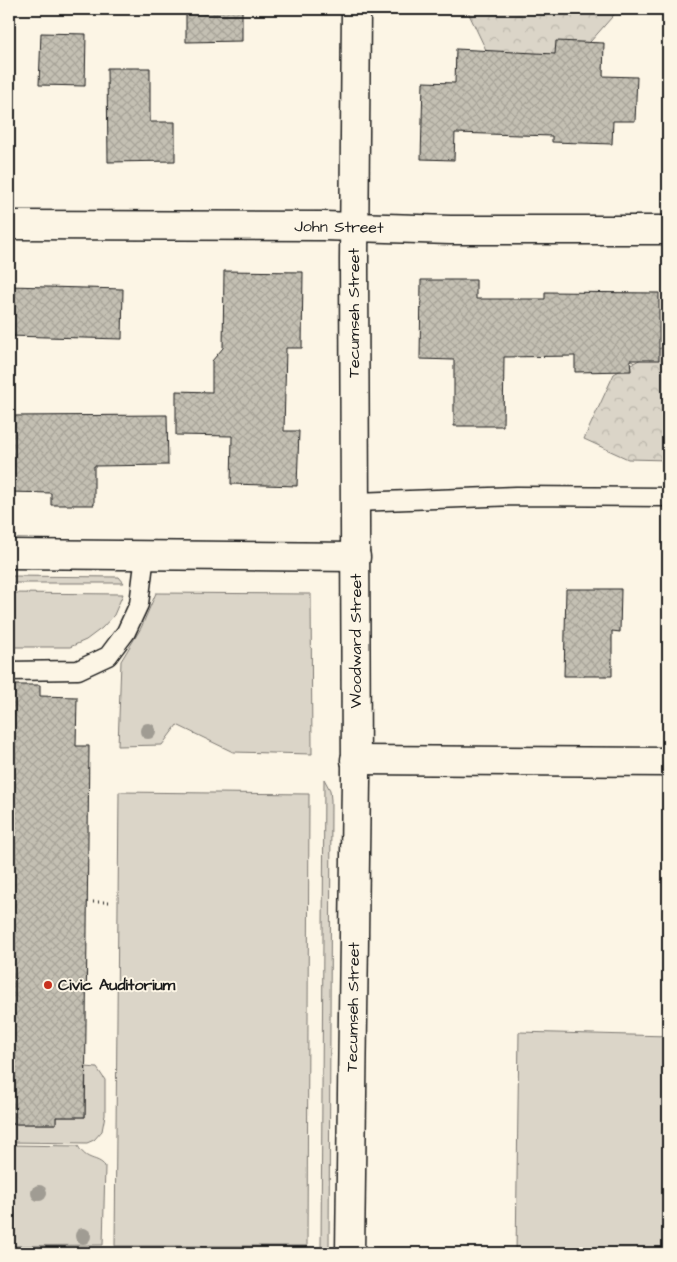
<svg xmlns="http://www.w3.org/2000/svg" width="677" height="1262" font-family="'Architects Daughter',sans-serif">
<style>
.grass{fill:#dbd5c8;stroke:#7c7872}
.forest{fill:url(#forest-crowns);stroke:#7c7872}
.building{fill:url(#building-cross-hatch);stroke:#1c1c1c}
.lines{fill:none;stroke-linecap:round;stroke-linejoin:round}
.lane-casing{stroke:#1c1c1c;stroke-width:21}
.street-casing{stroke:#1c1c1c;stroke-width:31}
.path{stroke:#1c1c1c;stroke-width:3;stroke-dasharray:1 4;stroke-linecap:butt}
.lane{stroke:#fcf5e5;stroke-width:18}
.street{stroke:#fcf5e5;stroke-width:28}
.tree{fill:#a09c93}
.poi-dot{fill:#c8321e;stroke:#fcf5e5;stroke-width:2}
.labels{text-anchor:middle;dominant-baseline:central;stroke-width:4;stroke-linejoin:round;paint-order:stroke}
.street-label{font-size:16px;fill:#1c1c1c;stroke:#fcf5e5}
.poi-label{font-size:16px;font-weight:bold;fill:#1c1c1c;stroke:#fcf5e5;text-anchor:start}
</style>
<defs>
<pattern id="forest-crowns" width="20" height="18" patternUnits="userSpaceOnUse" patternTransform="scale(1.25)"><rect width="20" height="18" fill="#dbd5c8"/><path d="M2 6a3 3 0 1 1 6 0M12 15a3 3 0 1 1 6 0" fill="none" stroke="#bbb6ab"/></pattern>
<pattern id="building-cross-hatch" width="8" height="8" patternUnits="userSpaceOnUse" patternTransform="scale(1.25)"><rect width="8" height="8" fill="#c4c0b3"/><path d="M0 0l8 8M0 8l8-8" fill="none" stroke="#a8a499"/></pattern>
</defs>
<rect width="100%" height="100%" fill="#fcf5e5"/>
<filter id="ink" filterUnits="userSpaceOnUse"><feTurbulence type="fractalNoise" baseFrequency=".02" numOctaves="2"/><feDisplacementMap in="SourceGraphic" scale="10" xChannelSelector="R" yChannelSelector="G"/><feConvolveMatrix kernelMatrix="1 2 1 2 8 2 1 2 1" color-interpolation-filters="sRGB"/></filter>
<g filter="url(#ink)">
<g class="grass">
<path d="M 9,576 L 119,577 L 124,583 L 9,583 Z"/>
<path d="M 9,593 L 123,594 L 114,615 L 102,628 L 86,640 L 70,647 L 9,647 Z"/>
<path d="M 156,593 L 311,594 L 312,754 L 233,752 L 177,725 L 162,745 L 118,746 L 121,661 L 141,628 Z"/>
<path d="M 324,779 L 330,790 L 331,800 L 329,1250 L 321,1250 Z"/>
<path d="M 119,792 L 309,794 L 307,1246 L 115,1246 Z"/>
<path d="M 519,1032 L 668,1036 L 668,1253 L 516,1253 Z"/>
<path d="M 86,1067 L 97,1068 L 105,1080 L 105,1115 L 102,1131 L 94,1140 L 87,1143 L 9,1142 L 9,1124 L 56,1124 L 56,1117 L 85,1117 Z"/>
<path d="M 9,1145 L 78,1146 C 87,1162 97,1156 105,1166 L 103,1245 L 9,1246 Z"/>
</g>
<g class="forest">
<path d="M 469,9 L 619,9 L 555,82 L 514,109 L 468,12 Z"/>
<path d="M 668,344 L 668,460 L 628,459 L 584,439 L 614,374 Z"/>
</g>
<g class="building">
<path d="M 186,9 L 242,9 L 242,41 L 186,42 Z"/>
<path d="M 41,33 L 86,34 L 85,86 L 39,85 Z"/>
<path d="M 556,41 L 604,43 L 603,76 L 637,77 L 635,121 L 613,121 L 612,144 L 552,142 L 552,136 L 455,133 L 454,160 L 421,159 L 423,82 L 455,83 L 456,49 L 555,54 Z"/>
<path d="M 107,68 L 150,68 L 150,122 L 175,122 L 175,161 L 108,162 Z"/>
<path d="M 224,271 L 303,272 L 302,348 L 286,348 L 284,431 L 299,431 L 297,486 L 231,484 L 232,436 L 176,435 L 176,391 L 212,392 L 212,361 L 223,348 Z"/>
<path d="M 421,280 L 476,280 L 476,299 L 545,299 L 545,292 L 659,293 L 659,360 L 630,360 L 631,371 L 575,372 L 575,356 L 504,357 L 503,426 L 454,426 L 454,360 L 420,359 Z"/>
<path d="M 9,286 L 123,289 L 122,339 L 9,336 Z"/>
<path d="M 167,415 L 168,465 L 94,466 L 94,505 L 51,505 L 51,493 L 9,492 L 9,416 Z"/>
<path d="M 566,589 L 621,589 L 620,632 L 612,631 L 612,676 L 564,676 Z"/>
<path d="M 9,685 L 40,685 L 40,696 L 77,697 L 76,746 L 89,746 L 85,1117 L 56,1117 L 56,1124 L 9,1124 Z"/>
</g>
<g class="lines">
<g class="lane-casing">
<g id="lane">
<path d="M 356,502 L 516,496 L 668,497"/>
<path d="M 9,671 L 78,670 L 108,656 L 126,632 L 139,604 L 145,555"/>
</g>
</g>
<g class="street-casing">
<g id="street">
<path d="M 9,225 L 323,226 L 450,230 L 668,230"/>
<path d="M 9,554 L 356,557"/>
<path d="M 355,760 L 668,762"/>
<path d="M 350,1253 L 356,778 L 354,260 L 356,9"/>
</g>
</g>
<path class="path" d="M 93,902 L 110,902"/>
<use href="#lane" class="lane"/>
<use href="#street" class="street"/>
</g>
<g class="tree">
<circle cx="148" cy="731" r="8"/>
<circle cx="39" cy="1193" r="8"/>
<circle cx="83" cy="1236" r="8"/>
</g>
</g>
<circle class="poi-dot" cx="48" cy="985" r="5"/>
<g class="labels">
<g class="street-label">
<text transform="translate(339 227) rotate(1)">John Street</text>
<text transform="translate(354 313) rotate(-90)">Tecumseh Street</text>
<text transform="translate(356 641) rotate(-90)">Woodward Street</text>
<text transform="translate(353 1007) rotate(-89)">Tecumseh Street</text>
</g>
<g class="poi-label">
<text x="58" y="985">Civic Auditorium</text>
</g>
</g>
<rect width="677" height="1262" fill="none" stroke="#fcf5e5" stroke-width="30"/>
<rect x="15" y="15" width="647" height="1232" fill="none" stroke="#1c1c1c" stroke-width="2" filter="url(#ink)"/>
</svg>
